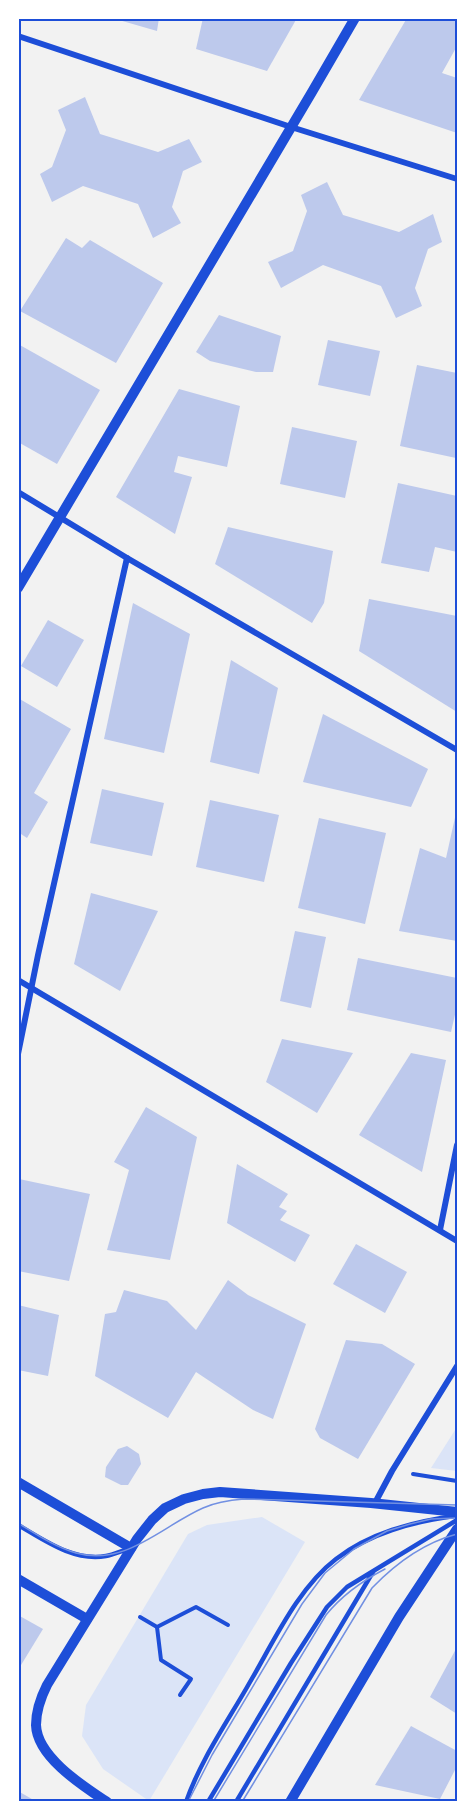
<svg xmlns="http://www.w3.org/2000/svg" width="475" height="1820" font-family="'PT Sans Narrow',sans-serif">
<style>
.green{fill:#dbe4f7}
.building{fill:#bdc9ec}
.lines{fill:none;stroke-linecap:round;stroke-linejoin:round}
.path{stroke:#1d4ed8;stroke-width:4}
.service{stroke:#1d4ed8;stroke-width:4.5}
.minor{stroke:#1d4ed8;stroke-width:6}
.tertiary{stroke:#1d4ed8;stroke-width:10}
.tram{stroke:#7290e2;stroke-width:1.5}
.neatline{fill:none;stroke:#1d4ed8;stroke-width:2}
</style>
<rect width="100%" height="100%" fill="#f2f2f2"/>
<g class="green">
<path d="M 457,1427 L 457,1471 L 431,1468 Z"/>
<path d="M 262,1517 L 305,1542 L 149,1801 L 103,1769 L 82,1736 L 86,1705 L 188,1534 L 207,1525 Z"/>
</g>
<g class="building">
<path d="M 112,18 L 159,18 L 157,31 Z"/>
<path d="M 203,18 L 297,18 L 267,71 L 196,49 Z"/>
<path d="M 407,18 L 457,18 L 457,46 L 442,73 L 457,78 L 457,133 L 359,100 Z"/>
<path d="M 85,97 L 100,134 L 158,152 L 189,139 L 202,162 L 183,171 L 172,207 L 181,223 L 153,238 L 138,204 L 83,186 L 52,202 L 40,174 L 52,167 L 66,130 L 58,110 Z"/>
<path d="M 327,182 L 343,215 L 399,232 L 433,214 L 442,242 L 428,249 L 415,288 L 422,306 L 396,318 L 381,286 L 323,265 L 281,288 L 268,262 L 293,251 L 307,211 L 301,195 Z"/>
<path d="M 66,238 L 82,248 L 90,240 L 163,283 L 116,363 L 20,311 Z"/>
<path d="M 219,315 L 281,336 L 273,372 L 256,372 L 210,361 L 196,352 Z"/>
<path d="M 328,340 L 380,351 L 370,396 L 318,385 Z"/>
<path d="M 18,344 L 100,390 L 57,464 L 18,442 Z"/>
<path d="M 417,365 L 457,373 L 456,458 L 400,446 Z"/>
<path d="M 179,389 L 240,406 L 227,467 L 178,456 L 174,472 L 192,477 L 175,534 L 116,497 Z"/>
<path d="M 292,427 L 357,441 L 345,498 L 280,484 Z"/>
<path d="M 398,483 L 457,496 L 457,552 L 435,547 L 429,572 L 381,563 Z"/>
<path d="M 228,527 L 333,551 L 324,603 L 312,623 L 215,564 Z"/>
<path d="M 369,599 L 457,616 L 457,712 L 359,651 Z"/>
<path d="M 133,603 L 190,634 L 164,753 L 104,739 Z"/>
<path d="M 48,620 L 84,640 L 57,687 L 21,666 Z"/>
<path d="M 231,660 L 278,688 L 259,774 L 210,762 Z"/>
<path d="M 18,698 L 71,729 L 34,793 L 48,802 L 27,838 L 18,832 Z"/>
<path d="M 323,714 L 428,769 L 411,807 L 303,782 Z"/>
<path d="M 102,789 L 164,803 L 152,856 L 90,843 Z"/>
<path d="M 210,800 L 279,815 L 264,882 L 196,867 Z"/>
<path d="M 456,813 L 457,941 L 399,931 L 420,848 L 446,858 Z"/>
<path d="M 319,818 L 386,833 L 365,924 L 298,908 Z"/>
<path d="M 91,893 L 158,911 L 120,991 L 74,964 Z"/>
<path d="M 295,931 L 326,937 L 311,1008 L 280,1001 Z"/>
<path d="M 358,958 L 457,978 L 457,1006 L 451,1032 L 347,1010 Z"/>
<path d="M 282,1039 L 353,1053 L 317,1113 L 266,1082 Z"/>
<path d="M 411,1053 L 446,1060 L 422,1172 L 359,1135 Z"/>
<path d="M 146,1107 L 197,1137 L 170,1260 L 107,1250 L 129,1170 L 114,1162 Z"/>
<path d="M 237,1164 L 288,1194 L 279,1207 L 287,1211 L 280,1220 L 310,1235 L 295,1262 L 227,1223 Z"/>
<path d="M 19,1179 L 90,1194 L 69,1281 L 18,1271 Z"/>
<path d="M 356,1244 L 407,1272 L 385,1313 L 333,1284 Z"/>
<path d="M 228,1280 L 248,1295 L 306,1324 L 273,1419 L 253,1410 L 196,1372 L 168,1418 L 95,1376 L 105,1314 L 116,1312 L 124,1290 L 167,1301 L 196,1330 Z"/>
<path d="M 18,1305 L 59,1315 L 48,1376 L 18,1370 Z"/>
<path d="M 346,1340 L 382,1344 L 415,1364 L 358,1459 L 320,1438 L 315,1429 Z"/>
<path d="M 127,1446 L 139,1454 L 141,1464 L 128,1485 L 121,1485 L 105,1477 L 106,1467 L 118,1449 Z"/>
<path d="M 18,1615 L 43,1629 L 18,1670 Z"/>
<path d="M 457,1647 L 457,1714 L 430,1697 Z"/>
<path d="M 411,1726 L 457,1751 L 457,1766 L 440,1799 L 375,1785 Z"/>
<path d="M 18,1791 L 37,1802 L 18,1802 Z"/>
</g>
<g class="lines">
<g class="path">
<path d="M 413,1474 L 457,1481"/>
<path d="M 140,1617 L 157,1627 L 196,1607 L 228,1625"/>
<path d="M 157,1627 L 161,1660 L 191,1679 L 180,1695"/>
</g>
<g class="service">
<path d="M 18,1525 C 44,1540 74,1562 106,1556 C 113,1555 121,1551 128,1549"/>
<path d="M 186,1802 C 201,1759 228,1721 250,1682 C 274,1641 298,1588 336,1559 C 370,1533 412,1522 454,1516"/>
<path d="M 208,1802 L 291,1663 L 327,1607 L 347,1587 L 457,1520"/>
<path d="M 236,1802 L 373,1572"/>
</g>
<g class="minor">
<path d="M 18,36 L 291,127 L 457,179"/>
<path d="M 18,492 L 127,558 L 457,750"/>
<path d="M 18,980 L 457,1241"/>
<path d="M 18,1054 L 38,955 L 127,558"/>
<path d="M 440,1230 L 457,1145"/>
<path d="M 373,1503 L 376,1501 L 392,1471 L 457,1366"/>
</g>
<g class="tertiary">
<path d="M 18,588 L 312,92 L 355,18"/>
<path d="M 18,1482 L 131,1548"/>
<path d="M 18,1579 L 87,1619"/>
<path d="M 107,1802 C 83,1786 37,1757 36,1725 C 36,1711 41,1697 47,1685 L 137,1539 L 152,1520 L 165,1508 L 184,1499 L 203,1494 L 220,1492 L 371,1503 L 457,1512"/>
<path d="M 290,1802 L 399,1617 L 457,1529"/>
</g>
<g class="tram">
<path d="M 18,1523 C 36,1534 55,1547 76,1553 C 125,1567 162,1526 203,1508 C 216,1502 230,1500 244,1499 L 457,1505"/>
<path d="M 188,1802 L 212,1755 L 302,1604 L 325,1573 L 354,1549 L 387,1531 L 410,1524 L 431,1519 L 457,1518"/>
<path d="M 213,1802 L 326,1615 C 343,1594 362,1581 385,1569"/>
<path d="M 242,1802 L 372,1588 C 396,1563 423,1543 457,1534"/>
</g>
</g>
<rect width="475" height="1820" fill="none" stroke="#ffffff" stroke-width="39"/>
<rect x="20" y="20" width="436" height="1780" class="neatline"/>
</svg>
